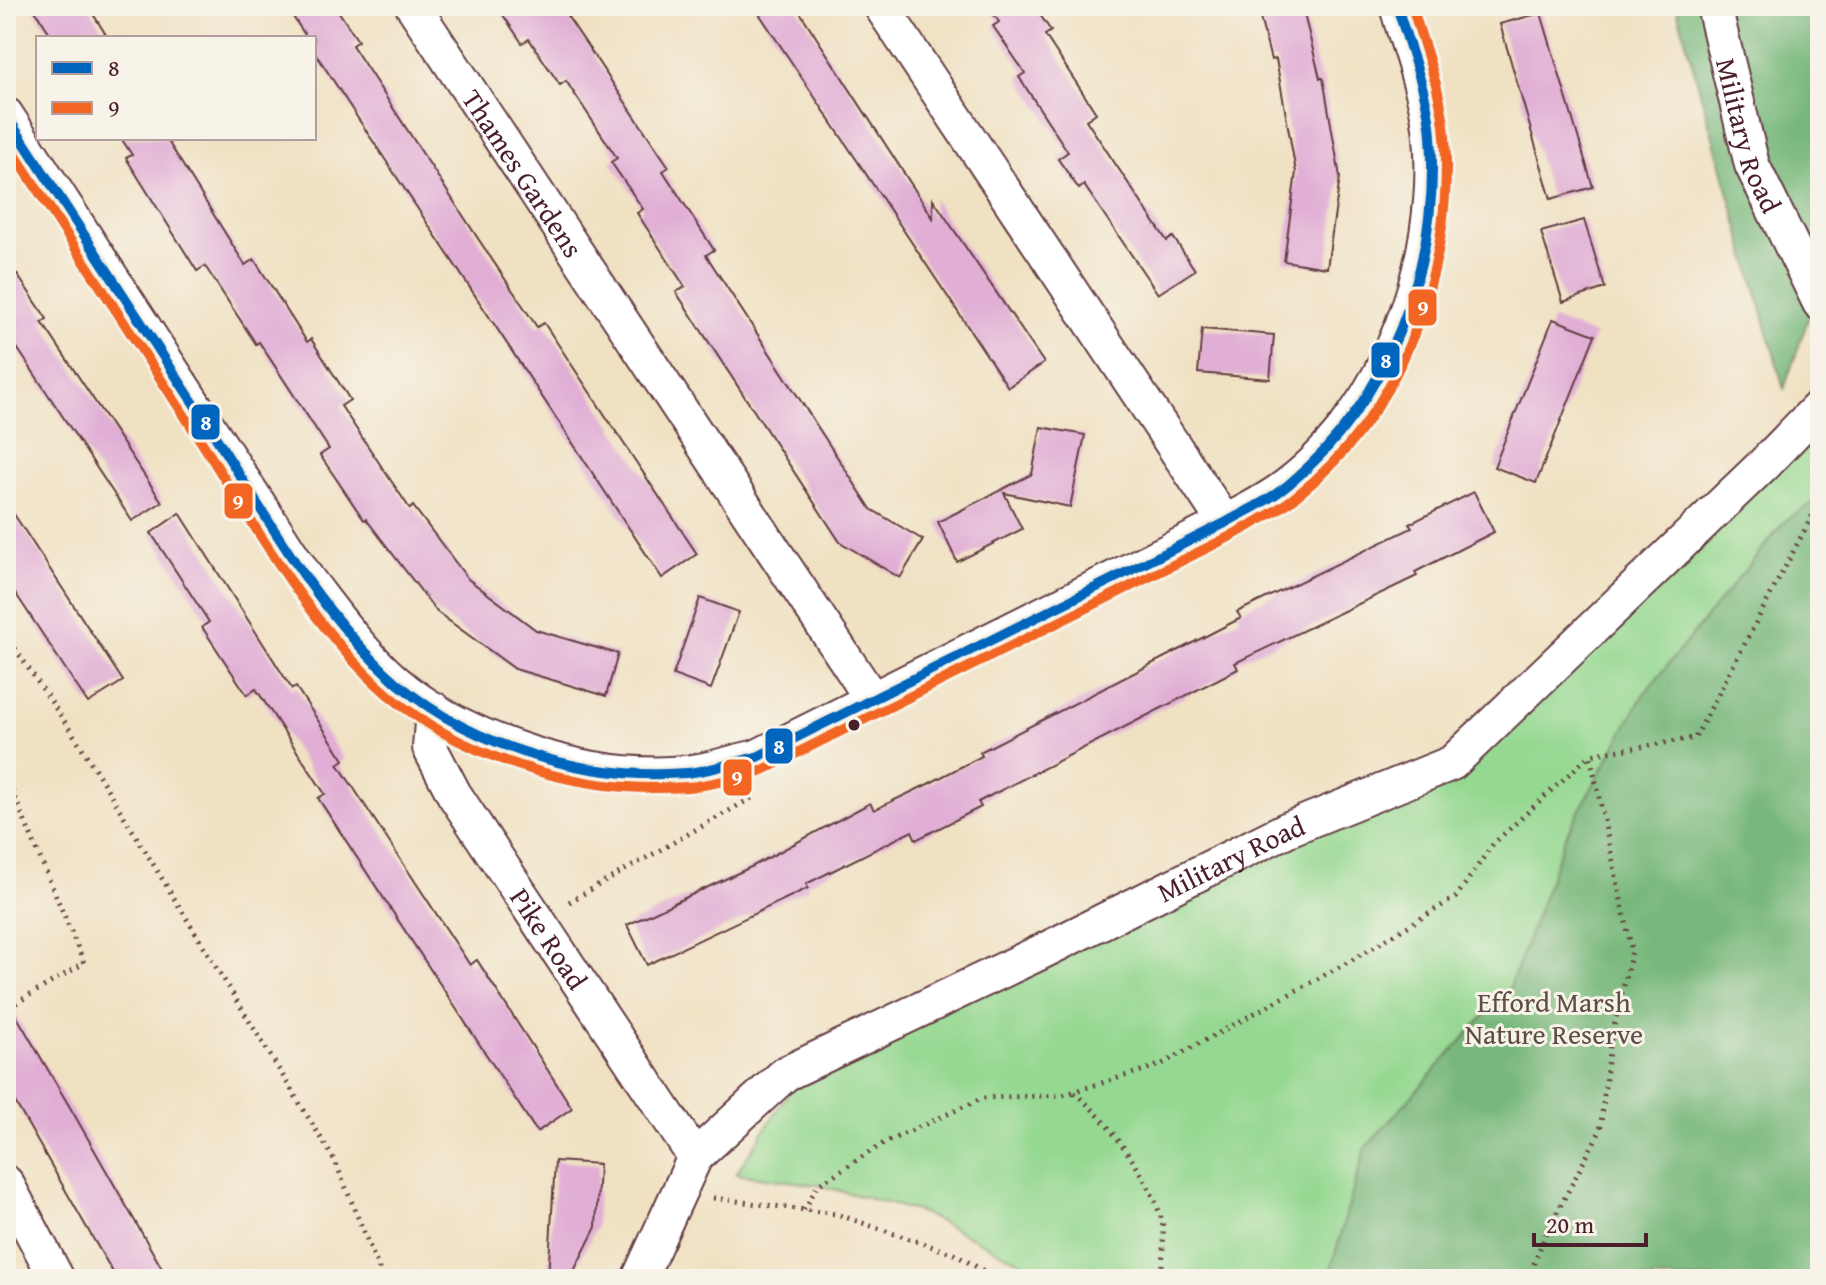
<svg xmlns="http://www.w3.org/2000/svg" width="1826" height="1285" font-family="'Gentium Book Plus',serif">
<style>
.green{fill:#95d891;stroke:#707c5e;stroke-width:2}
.forest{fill:#78b87b;stroke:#616c53;stroke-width:2}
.building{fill:#e1aed5}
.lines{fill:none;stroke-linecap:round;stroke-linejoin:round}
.street-casing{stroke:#633c42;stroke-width:38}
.path{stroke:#633c42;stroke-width:5;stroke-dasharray:2 6;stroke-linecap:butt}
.street{stroke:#fff;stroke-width:34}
.bus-1-casing{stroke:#f7f3e8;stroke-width:16}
.bus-2-casing{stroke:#f7f3e8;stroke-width:16}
.bus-1{stroke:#0065bd;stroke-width:10}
.bus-2{stroke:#f26522;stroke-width:10}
.bus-dot{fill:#4a1f2b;stroke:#f7f3e8;stroke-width:3}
.labels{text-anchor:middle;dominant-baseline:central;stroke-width:6;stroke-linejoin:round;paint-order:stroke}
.street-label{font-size:28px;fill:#4a1f2b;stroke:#f7f3e8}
.park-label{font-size:28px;fill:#5d4d44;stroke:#f7f3e8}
.line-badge{stroke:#f7f3e8;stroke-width:3}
.badge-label{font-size:22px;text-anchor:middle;font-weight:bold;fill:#fff}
</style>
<rect width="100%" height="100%" fill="#f7f3e8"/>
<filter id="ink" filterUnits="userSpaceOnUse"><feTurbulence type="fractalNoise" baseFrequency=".0125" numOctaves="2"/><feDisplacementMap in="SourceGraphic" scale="16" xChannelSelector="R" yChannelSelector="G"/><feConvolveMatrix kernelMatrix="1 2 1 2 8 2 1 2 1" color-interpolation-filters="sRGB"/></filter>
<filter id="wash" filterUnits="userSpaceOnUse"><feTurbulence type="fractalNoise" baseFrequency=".006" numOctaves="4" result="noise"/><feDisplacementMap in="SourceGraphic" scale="32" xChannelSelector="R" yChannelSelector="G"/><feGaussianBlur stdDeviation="1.8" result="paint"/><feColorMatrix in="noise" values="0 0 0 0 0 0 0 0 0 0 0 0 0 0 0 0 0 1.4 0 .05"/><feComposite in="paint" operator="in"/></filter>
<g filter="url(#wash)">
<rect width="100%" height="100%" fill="#f0e1c3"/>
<path class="green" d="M 1820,427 L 1820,1279 L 1048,1279 L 1043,1273 L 920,1212 L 818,1185 L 736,1174 L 795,1083 L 1280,846 L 1456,774 Z"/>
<g class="forest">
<path d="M 1676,6 L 1820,6 L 1820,284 L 1784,389 Z"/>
<path d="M 1820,498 L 1820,1279 L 1328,1279 L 1365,1148 L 1510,987 L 1566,835 L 1643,695 L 1785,521 Z"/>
</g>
<g id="blocks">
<g class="building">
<path d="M 32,6 L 88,6 L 108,38 L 53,38 Z"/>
<path d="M 286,6 L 335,6 L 358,41 L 352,45 L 479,240 L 537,327 L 544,323 L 697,554 L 662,578 L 357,117 L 314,51 L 314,38 L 307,38 Z"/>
<path d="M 497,6 L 579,6 L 566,14 L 669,167 L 663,171 L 714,250 L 706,255 L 871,509 L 923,540 L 900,578 L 840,542 L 676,292 L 685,287 L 637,213 L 643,209 L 611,162 L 617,158 L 566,81 L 560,85 L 529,39 L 522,43 Z"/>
<path d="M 754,6 L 796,6 L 933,218 L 933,199 L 1044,363 L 1008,387 Z"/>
<path d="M 988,6 L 1034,6 L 1051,31 L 1045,35 L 1096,113 L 1086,120 L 1167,241 L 1173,237 L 1195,270 L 1158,294 L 1084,185 L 1079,189 L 1058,159 L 1068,152 L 1019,77 L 1025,73 L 993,26 L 999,22 Z"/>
<path d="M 1257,6 L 1302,6 L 1320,78 L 1323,78 L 1340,177 L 1327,268 L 1284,261 L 1296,172 L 1276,59 L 1271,60 Z"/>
<path d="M 1541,13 L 1593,187 L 1551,199 L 1500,24 Z"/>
<path d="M 121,138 L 166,138 L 245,265 L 254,259 L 307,342 L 311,339 L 350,400 L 341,406 L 410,509 L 413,506 L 468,579 L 536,630 L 618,654 L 606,696 L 515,669 L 437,612 L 366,519 L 364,520 L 320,455 L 329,449 L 259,342 L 256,344 L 205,266 L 197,271 L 126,158 L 132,155 Z"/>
<path d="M 1584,220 L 1605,288 L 1563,302 L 1541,232 Z"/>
<path d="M 6,258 L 47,319 L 42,322 L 162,502 L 132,521 L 6,331 Z"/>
<path d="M 1553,319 L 1595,335 L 1536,483 L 1494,467 Z"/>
<path d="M 1202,329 L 1274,335 L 1270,379 L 1198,373 Z"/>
<path d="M 1041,427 L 1085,435 L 1070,507 L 1004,493 L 1022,529 L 957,562 L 938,522 L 1032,474 Z"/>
<path d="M 1474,492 L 1494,532 L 1415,572 L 1417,576 L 1235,663 L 1238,669 L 978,802 L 981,807 L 916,840 L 912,831 L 806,884 L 808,888 L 647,965 L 627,925 L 753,866 L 870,803 L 874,810 L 928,784 L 982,756 L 980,752 L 1241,618 L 1237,612 L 1412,528 L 1409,524 Z"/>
<path d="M 6,502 L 123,681 L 88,703 L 6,579 Z"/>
<path d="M 180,513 L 292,689 L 296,687 L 344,760 L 338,764 L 372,816 L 470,965 L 477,960 L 572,1108 L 537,1132 L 318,798 L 325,794 L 256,689 L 247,695 L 202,627 L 209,622 L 151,533 Z"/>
<path d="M 700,598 L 739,612 L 711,689 L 673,675 Z"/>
<path d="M 6,998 L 75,1116 L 168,1279 L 117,1279 L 91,1235 L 6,1086 Z"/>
<path d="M 555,1161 L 599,1164 L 596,1227 L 570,1279 L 548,1279 Z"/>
</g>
</g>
</g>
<g filter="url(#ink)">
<use href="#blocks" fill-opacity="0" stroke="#633c42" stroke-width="2"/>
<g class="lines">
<g class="street-casing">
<g id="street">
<path id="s1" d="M 413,6 L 872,699"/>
<path d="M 881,6 L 1225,523"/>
<path id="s2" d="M 1714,6 L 1752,165 L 1820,303"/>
<path d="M 6,115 L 307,579 C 334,614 361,652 394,681 C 466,743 591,782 685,773 C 709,771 733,762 757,757 L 1225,523 C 1246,511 1269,500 1288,485 C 1388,409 1442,260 1431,136 C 1428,96 1408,46 1397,6"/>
<path id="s3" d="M 433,709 L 430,748 L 454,794 L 695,1157"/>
<path d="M 6,1183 L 57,1279"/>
<path id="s4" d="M 639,1279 L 695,1157 L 785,1074 L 1043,951 L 1286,830 L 1452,763 L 1764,464 L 1820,406"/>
</g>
</g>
<g class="path">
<path d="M 6,635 L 79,743 L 335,1161 L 383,1279"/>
<path d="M 6,776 L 84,963 L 6,1009"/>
<path d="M 569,902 L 755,796"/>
<path d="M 1074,1093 C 1105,1115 1159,1190 1163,1228 C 1164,1245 1162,1263 1161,1279"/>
<path d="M 713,1198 L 836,1214 L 954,1254 L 998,1279"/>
<path d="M 804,1210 L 818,1185 L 884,1143 L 983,1098 L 1063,1095 L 1160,1065 L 1352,960 L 1456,897 L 1493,844 L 1590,755"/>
<path d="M 1528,1279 L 1546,1233 L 1600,1131 L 1610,1043 L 1632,951 L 1590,755 L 1695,738 L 1820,501"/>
</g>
<use href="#street" class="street"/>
<g class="bus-1-casing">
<path id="bus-1" d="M 6,115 C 74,220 142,325 211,430 C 264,512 313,603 384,671 C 460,744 582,781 686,773 C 710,771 734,762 757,757 L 1225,523 C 1246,511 1269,501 1288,485 C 1389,402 1440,266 1431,136 C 1428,92 1409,48 1397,6"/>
</g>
<g class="bus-2-casing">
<path id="bus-2" d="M 6,141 C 70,239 133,337 197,435 C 251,519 301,611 373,681 C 452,757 579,795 687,787 C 712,785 739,777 763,770 L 1231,536 C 1252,524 1275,513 1294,498 C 1402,414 1454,269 1445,136 C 1442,91 1424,48 1412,6"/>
</g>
<use href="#bus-1" class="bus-1"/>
<use href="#bus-2" class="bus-2"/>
</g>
</g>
<circle class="bus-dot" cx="854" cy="725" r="7"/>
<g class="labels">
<g class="street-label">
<text stroke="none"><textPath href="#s2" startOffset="134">Military Road</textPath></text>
<text stroke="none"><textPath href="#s1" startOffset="200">Thames Gardens</textPath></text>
<text stroke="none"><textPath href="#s4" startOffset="752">Military Road</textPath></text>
<text stroke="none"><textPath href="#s3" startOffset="264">Pike Road</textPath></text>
</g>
<g class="park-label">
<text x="1554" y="1001">Efford Marsh<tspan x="1554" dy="32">Nature Reserve</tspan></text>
</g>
</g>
<g class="line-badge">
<rect x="1407" y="288" width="31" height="39" rx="8" fill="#f26522"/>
<rect x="1370" y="341" width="31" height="38" rx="8" fill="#0065bd"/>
<rect x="190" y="403" width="31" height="38" rx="8" fill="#0065bd"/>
<rect x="223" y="482" width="31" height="38" rx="8" fill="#f26522"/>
<rect x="764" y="727" width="30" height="38" rx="8" fill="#0065bd"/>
<rect x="722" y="758" width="31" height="39" rx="8" fill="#f26522"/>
</g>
<g class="badge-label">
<text x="1423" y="315">9</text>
<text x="1386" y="368">8</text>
<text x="206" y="430">8</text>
<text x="238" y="509">9</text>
<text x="779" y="754">8</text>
<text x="737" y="785">9</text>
</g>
<rect width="1826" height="1285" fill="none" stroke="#f7f3e8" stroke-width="32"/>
<rect x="36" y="36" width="280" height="104" fill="#f7f3e8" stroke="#b29e9c" stroke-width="2"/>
<rect x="52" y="62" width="40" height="12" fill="#0065bd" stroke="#b29e9c" stroke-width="2"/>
<text x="108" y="76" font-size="24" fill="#4a1f2b">8</text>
<rect x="52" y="102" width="40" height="12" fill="#f26522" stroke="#b29e9c" stroke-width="2"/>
<text x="108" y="116" font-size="24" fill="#4a1f2b">9</text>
<path d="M1534 1233v12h112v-12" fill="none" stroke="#4a1f2b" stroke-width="4"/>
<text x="1546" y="1233" font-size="24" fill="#4a1f2b" stroke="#f7f3e8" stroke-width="6" paint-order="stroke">20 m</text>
</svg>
